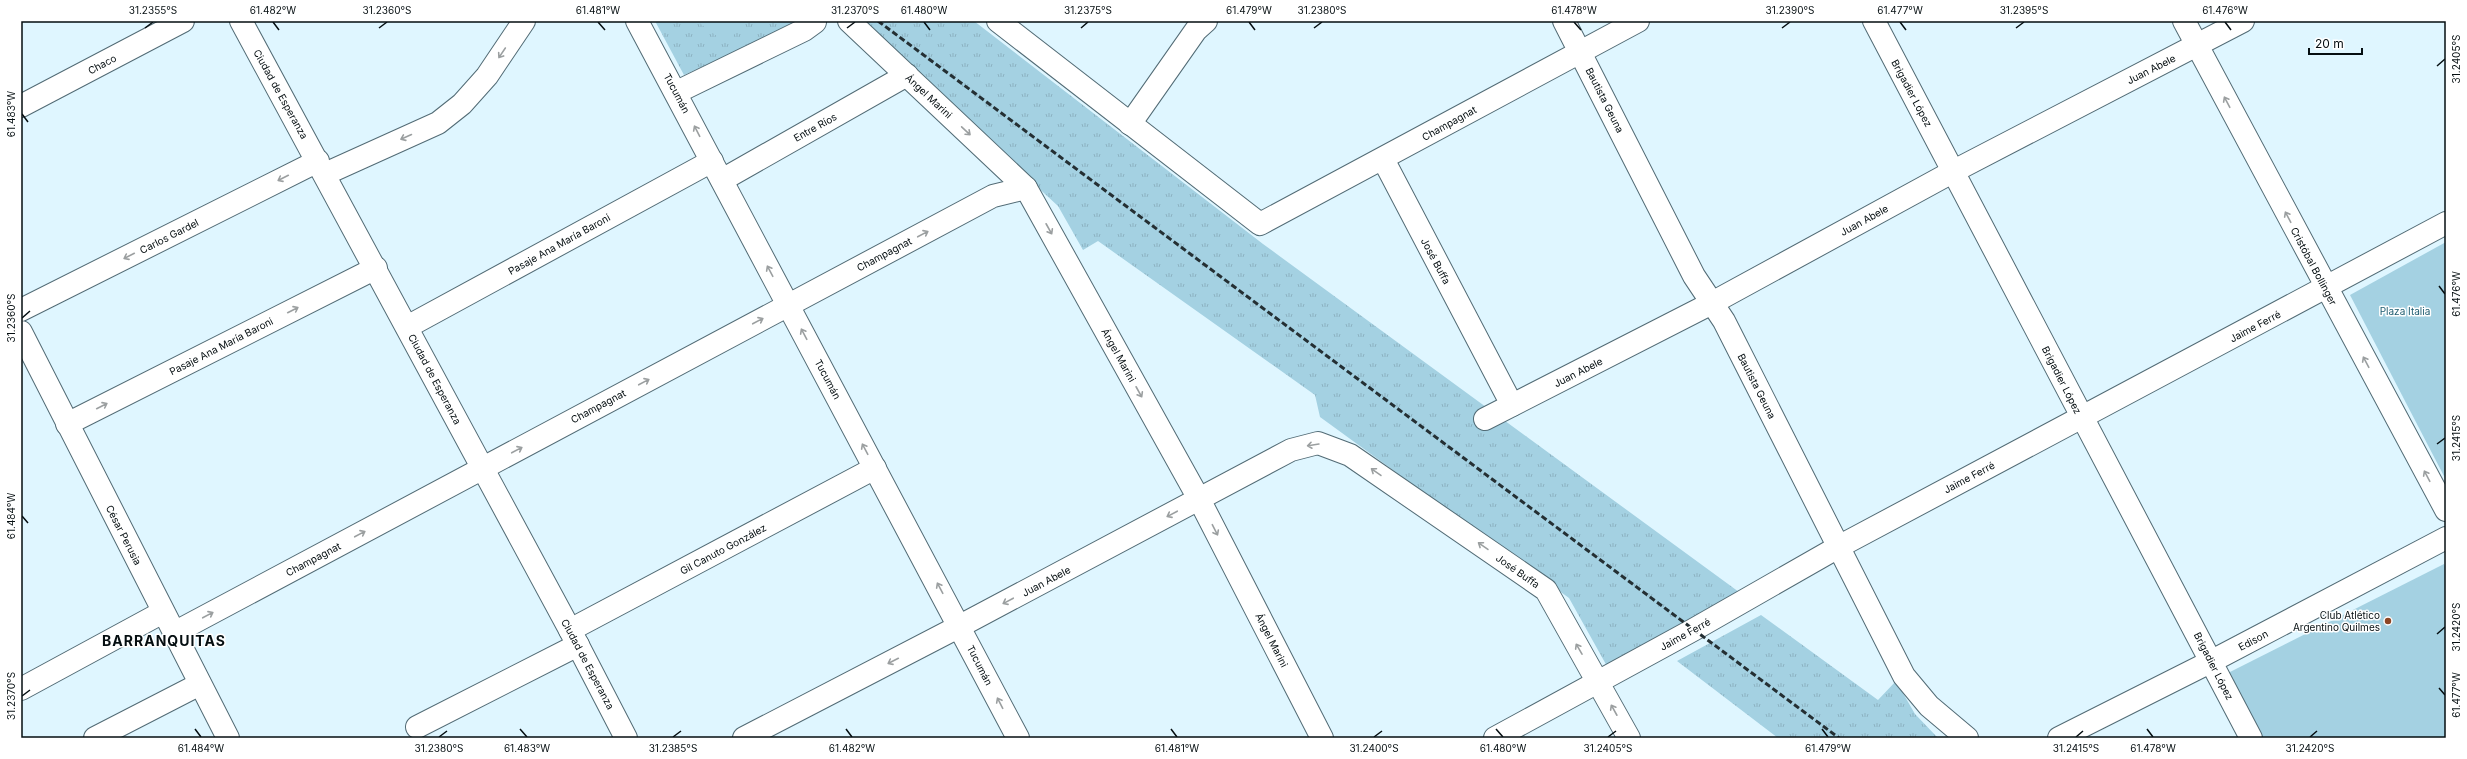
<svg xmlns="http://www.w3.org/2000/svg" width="2467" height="759" font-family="Inter,sans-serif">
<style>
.grass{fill:url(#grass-tufts)}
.park{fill:#a4d1e2}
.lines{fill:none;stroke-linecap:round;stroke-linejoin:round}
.minor-casing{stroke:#526b75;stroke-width:24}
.minor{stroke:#fff;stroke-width:22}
.rail{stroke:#242f33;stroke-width:3;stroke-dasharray:6 3;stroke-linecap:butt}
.oneway{stroke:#9b9fa0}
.ticks{fill:none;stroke:#050e11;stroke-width:1.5}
.poi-dot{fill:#8e4625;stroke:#fff;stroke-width:1.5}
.labels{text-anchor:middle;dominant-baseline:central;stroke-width:3;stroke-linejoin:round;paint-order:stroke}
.street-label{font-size:10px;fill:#050e11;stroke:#fff}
.park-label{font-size:10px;fill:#215e72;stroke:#fff}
.poi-label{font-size:10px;fill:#050e11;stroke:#fff;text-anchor:end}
.district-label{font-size:14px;font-weight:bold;letter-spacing:1px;fill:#050e11;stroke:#fff}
.neatline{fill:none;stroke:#050e11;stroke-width:1.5}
.ticks-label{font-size:10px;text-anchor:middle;fill:#050e11}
</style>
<defs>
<pattern id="grass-tufts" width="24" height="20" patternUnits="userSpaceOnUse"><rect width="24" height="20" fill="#a4d1e2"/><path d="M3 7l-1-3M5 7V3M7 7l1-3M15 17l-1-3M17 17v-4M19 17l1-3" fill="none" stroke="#8cb2c1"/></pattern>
</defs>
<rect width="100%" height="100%" fill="#dff6ff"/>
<g class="grass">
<path d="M 655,21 L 804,21 L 684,75 Z"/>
<path d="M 858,21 L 974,21 L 1263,244 L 1739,592 L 1608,668 L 1569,598 L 1320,417 L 1315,395 L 1098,241 L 1083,250 L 1058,206 Z"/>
<path d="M 1761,615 L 1878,700 L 1896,681 L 1915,714 L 1938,738 L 1778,738 L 1677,661 Z"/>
</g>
<g class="park">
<path d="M 697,21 L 744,21 L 727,44 Z"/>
<path d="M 2446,242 L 2446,480 L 2350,295 Z"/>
<path d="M 2444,564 L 2446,568 L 2446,738 L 2257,738 L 2224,675 Z"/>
</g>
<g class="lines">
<g class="minor-casing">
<g id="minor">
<path d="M 241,21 L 570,630 L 626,738"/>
<path d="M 637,21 L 1018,738"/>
<path d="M 849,21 L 1026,188 L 1199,499 L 1322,738"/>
<path d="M 998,21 L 1260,224 L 1638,21"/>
<path d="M 1564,21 L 1694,276 L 1724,321 L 1904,676 L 1929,706 L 1967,738"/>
<path d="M 1874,21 L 2251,738"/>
<path d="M 2184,21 L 2446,510"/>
<path d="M 677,92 L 804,30 L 815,22"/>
<path d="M 21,106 L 183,21"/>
<path d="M 1130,124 L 1196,30 L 1206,21"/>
<path d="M 1383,159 L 1512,405"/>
<path d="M 325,174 L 438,123 L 462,104 L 487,76 L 524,21"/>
<path d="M 722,180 L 907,75"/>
<path d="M 21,310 L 318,161"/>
<path d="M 407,327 L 712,161"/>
<path d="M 21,332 L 228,738"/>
<path d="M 1485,419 L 1712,303 L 1954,171 L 2243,21"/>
<path d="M 67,424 L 376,268"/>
<path d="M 570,630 L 875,468"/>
<path d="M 174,633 L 993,196 L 1026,188"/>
<path d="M 21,689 L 163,612"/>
<path d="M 417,727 L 578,645"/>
<path d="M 95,738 L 200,684"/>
<path d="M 744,738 L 960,626 L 1291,450 L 1318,443 L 1350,455 L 1546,590 L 1629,738"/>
<path d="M 1495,738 L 1693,630 L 1840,546 L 2446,223"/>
<path d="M 2059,738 L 2212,661 L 2446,538"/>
</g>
</g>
<use href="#minor" class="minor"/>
<path class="rail" d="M 878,21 L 1839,738"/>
</g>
<defs><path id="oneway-shaft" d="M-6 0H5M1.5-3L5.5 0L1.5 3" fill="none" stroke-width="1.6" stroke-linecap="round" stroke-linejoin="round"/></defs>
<g class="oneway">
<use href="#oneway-shaft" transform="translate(502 53) rotate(124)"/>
<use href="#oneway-shaft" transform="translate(2227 102) rotate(-118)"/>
<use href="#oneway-shaft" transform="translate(697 131) rotate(-117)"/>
<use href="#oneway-shaft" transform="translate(966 131) rotate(43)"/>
<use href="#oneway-shaft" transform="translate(406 137) rotate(156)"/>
<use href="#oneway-shaft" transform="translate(283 178) rotate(153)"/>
<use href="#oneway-shaft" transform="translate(2288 217) rotate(-118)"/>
<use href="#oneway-shaft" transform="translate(1049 229) rotate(61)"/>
<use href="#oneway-shaft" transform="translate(923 234) rotate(-28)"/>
<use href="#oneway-shaft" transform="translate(129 256) rotate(153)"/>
<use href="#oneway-shaft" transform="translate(770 271) rotate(-118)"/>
<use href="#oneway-shaft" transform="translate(293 310) rotate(-27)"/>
<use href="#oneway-shaft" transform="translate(758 321) rotate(-28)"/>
<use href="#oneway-shaft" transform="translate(804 334) rotate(-118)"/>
<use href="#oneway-shaft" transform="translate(2366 362) rotate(-118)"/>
<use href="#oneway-shaft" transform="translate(644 382) rotate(-28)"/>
<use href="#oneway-shaft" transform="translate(1139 392) rotate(61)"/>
<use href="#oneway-shaft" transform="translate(102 406) rotate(-27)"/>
<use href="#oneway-shaft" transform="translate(1313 445) rotate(171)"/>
<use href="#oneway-shaft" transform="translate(865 449) rotate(-118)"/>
<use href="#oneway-shaft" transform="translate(517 450) rotate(-28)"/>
<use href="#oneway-shaft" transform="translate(1376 472) rotate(-145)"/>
<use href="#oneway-shaft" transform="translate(2427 476) rotate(-118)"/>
<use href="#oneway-shaft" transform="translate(1172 514) rotate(152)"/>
<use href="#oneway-shaft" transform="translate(1215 530) rotate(63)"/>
<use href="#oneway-shaft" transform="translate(360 534) rotate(-28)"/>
<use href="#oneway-shaft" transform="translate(1483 546) rotate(-145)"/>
<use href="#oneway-shaft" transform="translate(940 588) rotate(-118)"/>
<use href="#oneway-shaft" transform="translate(1008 601) rotate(152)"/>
<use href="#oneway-shaft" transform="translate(208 615) rotate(-28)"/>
<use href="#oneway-shaft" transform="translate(1579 649) rotate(-120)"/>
<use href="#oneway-shaft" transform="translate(893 661) rotate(153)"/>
<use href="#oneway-shaft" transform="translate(1000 703) rotate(-117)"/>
<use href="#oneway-shaft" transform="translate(1614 710) rotate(-119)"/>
</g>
<path class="ticks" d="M 273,22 L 279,30M 598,22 L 605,30M 924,22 L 930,30M 1249,22 L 1255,30M 1574,22 L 1581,30M 1900,22 L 1906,30M 2225,22 L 2231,30M 145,28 L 153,22M 379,28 L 387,22M 847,28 L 855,22M 1081,28 L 1088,22M 1314,28 L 1322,22M 1782,28 L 1790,22M 2016,28 L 2024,22M 2437,66 L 2445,59M 22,114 L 28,122M 2439,286 L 2445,294M 22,318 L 30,311M 2437,444 L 2445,438M 22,516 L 28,523M 2437,634 L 2445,627M 2439,688 L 2445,695M 22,696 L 30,690M 195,729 L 201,737M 520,729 L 527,737M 846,729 L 852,737M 1171,729 L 1177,737M 1496,729 L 1503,737M 1822,729 L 1828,737M 2147,729 L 2153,737M 439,737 L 447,731M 673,737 L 681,731M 1374,737 L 1382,731M 1608,737 L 1616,731M 2076,737 L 2083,731M 2310,737 L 2317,731"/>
<circle class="poi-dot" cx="2388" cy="621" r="4"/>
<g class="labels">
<g class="street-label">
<text transform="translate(102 64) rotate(-28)">Chaco</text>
<text transform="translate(2151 69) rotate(-27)">Juan Abele</text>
<text transform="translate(677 93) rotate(62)">Tucumán</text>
<text transform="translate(1912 93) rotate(62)">Brigadier López</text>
<text transform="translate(281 94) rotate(61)">Ciudad de Esperanza</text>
<text transform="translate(929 96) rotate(43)">Ángel Marini</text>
<text transform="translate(1605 100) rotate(63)">Bautista Geuna</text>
<text transform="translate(1449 123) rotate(-29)">Champagnat</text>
<text transform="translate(815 127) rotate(-29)">Entre Ríos</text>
<text transform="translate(1864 220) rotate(-29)">Juan Abele</text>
<text transform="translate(169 236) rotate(-27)">Carlos Gardel</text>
<text transform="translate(559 244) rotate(-29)">Pasaje Ana María Baroni</text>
<text transform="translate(884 254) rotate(-28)">Champagnat</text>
<text transform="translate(1436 261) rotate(62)">José Buffa</text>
<text transform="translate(2314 266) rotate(62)">Cristóbal Bollinger</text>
<text transform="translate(2255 326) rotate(-28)">Jaime Ferré</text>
<text transform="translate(221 346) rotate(-27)">Pasaje Ana María Baroni</text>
<text transform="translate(1119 355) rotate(61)">Ángel Marini</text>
<text transform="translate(1578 372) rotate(-27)">Juan Abele</text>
<text transform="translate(435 379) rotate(62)">Ciudad de Esperanza</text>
<text transform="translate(828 379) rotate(62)">Tucumán</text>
<text transform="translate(2062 380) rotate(63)">Brigadier López</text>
<text transform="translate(1757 386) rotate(63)">Bautista Geuna</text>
<text transform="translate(598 406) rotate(-28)">Champagnat</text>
<text transform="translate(1969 477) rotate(-28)">Jaime Ferré</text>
<text transform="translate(124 535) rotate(63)">César Perusia</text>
<text transform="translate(723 549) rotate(-28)">Gil Canuto González</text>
<text transform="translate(313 559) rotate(-28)">Champagnat</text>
<text transform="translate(1518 571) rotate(35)">José Buffa</text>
<text transform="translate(1046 581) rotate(-28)">Juan Abele</text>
<text transform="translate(1685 634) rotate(-29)">Jaime Ferré</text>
<text transform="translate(1272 640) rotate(63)">Ángel Marini</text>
<text transform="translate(2253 640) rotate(-28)">Edison</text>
<text transform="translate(588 664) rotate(62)">Ciudad de Esperanza</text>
<text transform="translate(980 665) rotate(63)">Tucumán</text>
<text transform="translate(2214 666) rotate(63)">Brigadier López</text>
</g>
<g class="park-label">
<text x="2405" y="311">Plaza Italia</text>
</g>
<g class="poi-label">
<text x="2380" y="615">Club Atlético<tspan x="2380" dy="12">Argentino Quilmes</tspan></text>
</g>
<g class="district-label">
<text x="164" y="640">BARRANQUITAS</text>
</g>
</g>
<rect width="2467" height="759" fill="none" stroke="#ffffff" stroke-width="44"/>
<path d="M2309 48v6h53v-6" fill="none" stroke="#050e11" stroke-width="2"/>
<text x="2315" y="48" font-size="12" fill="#050e11" stroke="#ffffff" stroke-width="3" paint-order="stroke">20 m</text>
<rect x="22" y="22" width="2423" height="715" class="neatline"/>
<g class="ticks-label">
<text x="153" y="14">31.2355°S</text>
<text x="273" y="14">61.482°W</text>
<text x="387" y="14">31.2360°S</text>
<text x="598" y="14">61.481°W</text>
<text x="855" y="14">31.2370°S</text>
<text x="924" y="14">61.480°W</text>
<text x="1088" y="14">31.2375°S</text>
<text x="1249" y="14">61.479°W</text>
<text x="1322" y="14">31.2380°S</text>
<text x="1574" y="14">61.478°W</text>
<text x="1790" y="14">31.2390°S</text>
<text x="1900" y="14">61.477°W</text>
<text x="2024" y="14">31.2395°S</text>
<text x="2225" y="14">61.476°W</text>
<text transform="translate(2456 59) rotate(-90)" y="4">31.2405°S</text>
<text transform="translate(11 114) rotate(-90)" y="4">61.483°W</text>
<text transform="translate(2456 294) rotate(-90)" y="4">61.476°W</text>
<text transform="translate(11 318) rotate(-90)" y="4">31.2360°S</text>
<text transform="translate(2456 438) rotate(-90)" y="4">31.2415°S</text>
<text transform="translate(11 516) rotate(-90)" y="4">61.484°W</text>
<text transform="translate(2456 627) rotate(-90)" y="4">31.2420°S</text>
<text transform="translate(2456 695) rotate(-90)" y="4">61.477°W</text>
<text transform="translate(11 696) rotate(-90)" y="4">31.2370°S</text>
<text x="201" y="752">61.484°W</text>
<text x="439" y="752">31.2380°S</text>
<text x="527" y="752">61.483°W</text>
<text x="673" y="752">31.2385°S</text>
<text x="852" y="752">61.482°W</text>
<text x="1177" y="752">61.481°W</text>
<text x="1374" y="752">31.2400°S</text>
<text x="1503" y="752">61.480°W</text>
<text x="1608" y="752">31.2405°S</text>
<text x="1828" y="752">61.479°W</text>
<text x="2076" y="752">31.2415°S</text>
<text x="2153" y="752">61.478°W</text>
<text x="2310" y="752">31.2420°S</text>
</g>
</svg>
